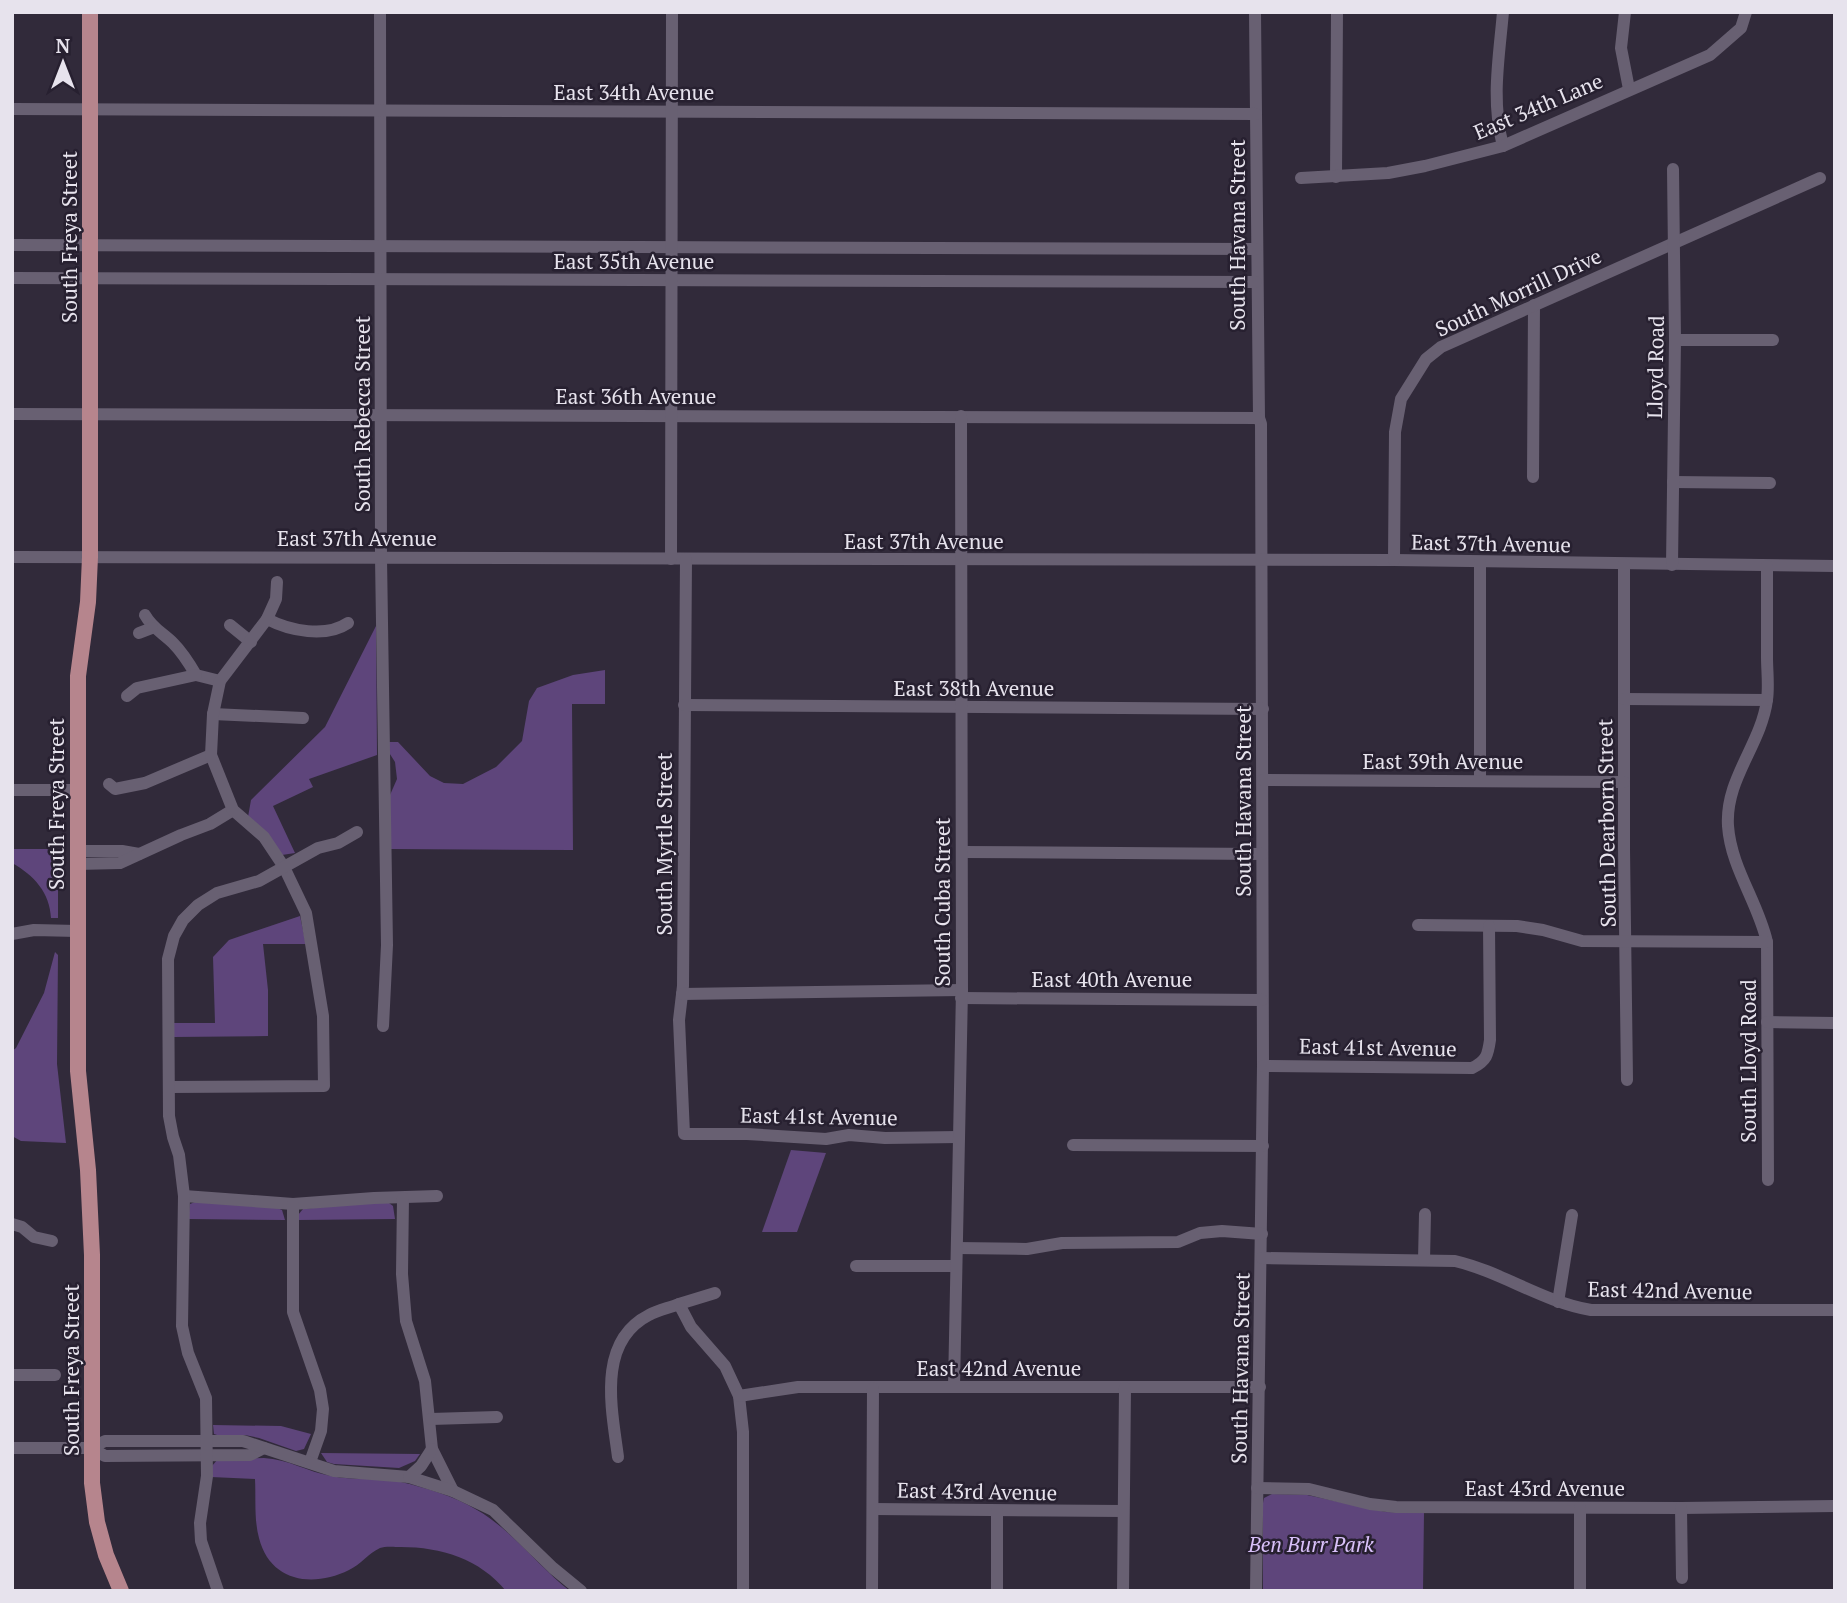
<svg xmlns="http://www.w3.org/2000/svg" width="1847" height="1603" font-family="'PT Serif',serif">
<style>
.green{fill:#5e457b}
.lines{fill:none;stroke-linecap:round;stroke-linejoin:round}
.minor{stroke:#686072;stroke-width:12}
.major{stroke:#b6858d;stroke-width:16}
.labels{text-anchor:middle;dominant-baseline:central;stroke-width:5;stroke-linejoin:round;paint-order:stroke}
.street-label{font-size:21px;fill:#e7e3ed;stroke:#272030}
.park-label{font-size:21px;font-style:italic;fill:#d9c1fa;stroke:#272030}
</style>
<rect width="100%" height="100%" fill="#312a3a"/>
<g class="green">
<path d="M 376,626 L 377,755 L 309,779 L 313,787 L 273,806 L 295,853 L 282,855 L 248,817 L 251,800 L 325,727 Z"/>
<path d="M 605,670 L 605,704 L 572,704 L 573,850 L 390,849 L 390,795 L 397,779 L 395,762 L 388,751 L 388,742 L 398,742 L 430,776 L 444,783 L 463,784 L 496,767 L 522,741 L 529,701 L 537,688 L 573,675 Z"/>
<path d="M 12,849 L 58,849 L 58,918 L 51,918 C 50,893 34,875 12,863 Z"/>
<path d="M 300,916 L 306,944 L 263,944 L 268,990 L 268,1036 L 173,1037 L 173,1023 L 215,1023 L 213,957 L 229,940 Z"/>
<path d="M 55,952 L 58,955 L 57,1064 L 66,1143 L 21,1141 L 12,1136 L 12,1051 L 16,1048 L 44,993 Z"/>
<path d="M 791,1150 L 826,1153 L 797,1232 L 762,1232 Z"/>
<path d="M 195,1202 L 277,1208 L 282,1210 L 285,1220 L 188,1219 L 190,1204 Z"/>
<path d="M 373,1202 L 389,1203 L 393,1206 L 395,1219 L 298,1220 L 298,1215 L 303,1209 Z"/>
<path d="M 213,1425 L 281,1426 L 311,1434 L 304,1449 L 296,1451 L 259,1438 L 245,1435 L 217,1435 L 214,1434 Z"/>
<path d="M 321,1453 L 420,1454 L 415,1461 L 399,1468 L 334,1464 L 327,1462 Z"/>
<path d="M 264,1458 C 288,1459 308,1472 331,1476 C 354,1481 378,1477 401,1482 C 426,1488 454,1496 477,1510 C 512,1530 538,1566 570,1591 L 506,1591 C 480,1559 441,1547 401,1547 C 395,1547 385,1546 380,1548 C 369,1553 360,1565 349,1570 C 313,1588 270,1582 259,1538 C 254,1520 256,1498 255,1479 L 211,1477 L 212,1466 L 218,1459 Z"/>
<path d="M 1272,1494 L 1307,1495 L 1386,1512 L 1424,1513 L 1423,1591 L 1263,1591 L 1263,1503 L 1264,1498 Z"/>
</g>
<g class="lines">
<g class="minor">
<path d="M 380,12 L 381,558 L 387,945 L 383,1026"/>
<path d="M 1255,12 L 1259,418 L 1261,424 L 1263,1066 L 1256,1591"/>
<path d="M 1625,12 L 1621,48 L 1629,89"/>
<path d="M 12,109 L 1256,114"/>
<path d="M 1503,146 C 1491,101 1499,58 1503,12"/>
<path d="M 1336,177 L 1337,12"/>
<path d="M 1301,178 L 1388,173 L 1425,166 L 1503,146 L 1710,55 L 1741,28 L 1746,12"/>
<path d="M 12,245 L 1256,249"/>
<path d="M 12,278 L 1256,282"/>
<path d="M 1675,340 L 1773,340"/>
<path d="M 12,414 L 1259,418"/>
<path d="M 1533,477 L 1534,305"/>
<path d="M 1673,482 L 1770,483"/>
<path d="M 12,557 L 1394,560 L 1835,566"/>
<path d="M 671,559 L 672,12"/>
<path d="M 686,559 L 683,986 L 679,1020 L 684,1134 L 747,1134 L 826,1139 L 849,1135 L 885,1138 L 959,1137"/>
<path d="M 1394,560 L 1395,432 L 1401,399 L 1426,359 L 1441,347 L 1820,178"/>
<path d="M 1480,562 L 1480,780"/>
<path d="M 1624,564 L 1624,849 L 1627,1080"/>
<path d="M 1672,565 L 1675,340 L 1673,169"/>
<path d="M 1767,566 C 1767,596 1767,626 1767,657 C 1767,671 1769,686 1767,700 C 1761,745 1725,779 1728,826 C 1731,868 1758,902 1767,942 L 1768,1180"/>
<path d="M 145,615 C 152,628 163,633 173,643 C 182,652 189,663 196,675 L 220,681"/>
<path d="M 267,619 C 290,631 326,638 348,623"/>
<path d="M 230,625 L 251,642"/>
<path d="M 139,633 L 152,628"/>
<path d="M 127,696 L 137,688 L 196,675"/>
<path d="M 1624,699 L 1767,700"/>
<path d="M 684,705 L 1263,709"/>
<path d="M 213,714 L 303,718"/>
<path d="M 1263,780 L 1624,782"/>
<path d="M 109,784 L 115,789 L 145,783 L 211,755"/>
<path d="M 12,790 L 77,790"/>
<path d="M 77,851 L 122,851 L 139,854"/>
<path d="M 962,852 L 1262,854"/>
<path d="M 77,864 L 120,863 L 181,835 L 210,824 L 233,810"/>
<path d="M 1418,925 L 1517,926 L 1543,930 L 1582,941 L 1767,942"/>
<path d="M 12,934 L 34,930 L 77,931"/>
<path d="M 682,994 L 962,990"/>
<path d="M 961,998 L 1262,1000"/>
<path d="M 1767,1022 L 1835,1023"/>
<path d="M 1263,1066 L 1472,1068 C 1487,1061 1488,1054 1490,1040 L 1489,926"/>
<path d="M 170,1087 L 324,1086 L 323,1016 L 306,913 L 284,867 L 264,837 L 233,810 L 211,755 L 213,714 L 220,681 L 267,619 L 276,599 L 277,582"/>
<path d="M 1073,1145 L 1263,1146"/>
<path d="M 184,1196 L 293,1204 L 374,1198 L 437,1196"/>
<path d="M 403,1198 L 402,1274 L 406,1321 L 425,1381 L 432,1449 L 453,1491"/>
<path d="M 293,1204 L 293,1312 L 320,1390 L 323,1409 L 321,1431 L 310,1462"/>
<path d="M 12,1224 L 22,1227 L 34,1237 L 52,1241"/>
<path d="M 957,1248 L 1027,1249 L 1062,1243 L 1178,1242 L 1200,1233 L 1222,1231 L 1262,1234"/>
<path d="M 1262,1258 L 1455,1261 C 1502,1272 1543,1302 1591,1310 L 1835,1310"/>
<path d="M 1424,1260 L 1425,1214"/>
<path d="M 856,1266 L 955,1266"/>
<path d="M 715,1293 L 679,1304 L 691,1327 L 725,1366 L 739,1396 L 743,1432 L 743,1591"/>
<path d="M 1558,1302 L 1572,1215"/>
<path d="M 12,1375 L 55,1375"/>
<path d="M 954,1387 L 962,990 L 961,416"/>
<path d="M 739,1396 L 798,1387 L 1260,1387"/>
<path d="M 431,1419 L 497,1417"/>
<path d="M 12,1448 L 91,1448 L 105,1456 L 250,1455 L 264,1448"/>
<path d="M 91,1448 L 105,1441 L 243,1441 L 334,1471 L 409,1477 L 453,1491 L 493,1510 L 553,1568 L 581,1591"/>
<path d="M 618,1457 C 612,1410 596,1342 649,1315 C 658,1310 669,1308 679,1304"/>
<path d="M 409,1477 L 421,1466 L 432,1449"/>
<path d="M 1257,1488 L 1309,1489 L 1370,1504 L 1396,1507 L 1681,1508 L 1835,1506"/>
<path d="M 1681,1508 L 1682,1578"/>
<path d="M 873,1509 L 1123,1511"/>
<path d="M 218,1591 L 201,1541 L 200,1523 L 207,1476 L 206,1398 L 188,1353 L 182,1326 L 184,1196 L 179,1155 L 173,1137 L 169,1116 L 168,959 L 174,936 L 183,920 L 198,905 L 217,893 L 259,881 L 318,848 L 338,843 L 357,832"/>
<path d="M 872,1591 L 873,1388"/>
<path d="M 997,1591 L 997,1511"/>
<path d="M 1123,1591 L 1125,1388"/>
<path d="M 1580,1591 L 1580,1508"/>
</g>
<path class="major" d="M 90,12 L 90,557 L 88,602 L 78,676 L 78,1071 L 88,1170 L 92,1255 L 92,1483 L 97,1522 L 106,1555 L 121,1591"/>
</g>
<g class="labels">
<g class="street-label">
<text x="634" y="92">East 34th Avenue</text>
<text transform="translate(1538 106) rotate(-23)">East 34th Lane</text>
<text transform="translate(1237 235) rotate(-90)">South Havana Street</text>
<text transform="translate(69 237) rotate(-90)">South Freya Street</text>
<text x="634" y="261">East 35th Avenue</text>
<text transform="translate(1518 292) rotate(-25)">South Morrill Drive</text>
<text transform="translate(1655 367) rotate(-89)">Lloyd Road</text>
<text x="636" y="396">East 36th Avenue</text>
<text transform="translate(362 414) rotate(-90)">South Rebecca Street</text>
<text x="357" y="538">East 37th Avenue</text>
<text x="924" y="541">East 37th Avenue</text>
<text transform="translate(1491 543) rotate(1)">East 37th Avenue</text>
<text x="974" y="688">East 38th Avenue</text>
<text x="1443" y="761">East 39th Avenue</text>
<text transform="translate(1243 801) rotate(-90)">South Havana Street</text>
<text transform="translate(56 804) rotate(-90)">South Freya Street</text>
<text transform="translate(1606 823) rotate(-91)">South Dearborn Street</text>
<text transform="translate(664 844) rotate(-90)">South Myrtle Street</text>
<text transform="translate(942 902) rotate(-90)">South Cuba Street</text>
<text x="1112" y="979">East 40th Avenue</text>
<text transform="translate(1378 1047) rotate(1)">East 41st Avenue</text>
<text transform="translate(1748 1061) rotate(-90)">South Lloyd Road</text>
<text transform="translate(819 1116) rotate(1)">East 41st Avenue</text>
<text transform="translate(1670 1290) rotate(1)">East 42nd Avenue</text>
<text x="999" y="1368">East 42nd Avenue</text>
<text transform="translate(1240 1368) rotate(-89)">South Havana Street</text>
<text transform="translate(71 1370) rotate(-90)">South Freya Street</text>
<text x="1545" y="1488">East 43rd Avenue</text>
<text transform="translate(977 1491) rotate(1)">East 43rd Avenue</text>
</g>
<g class="park-label">
<text x="1311" y="1544">Ben Burr Park</text>
</g>
</g>
<rect width="1847" height="1603" fill="none" stroke="#e7e3ed" stroke-width="28"/>
<g transform="translate(63 63)" stroke="#272030" stroke-width="5" paint-order="stroke">
<path d="M0-5L12 26L0 18L-12 26Z" fill="#e7e3ed"/>
<text y="-10" font-size="19" font-weight="bold" text-anchor="middle" fill="#e7e3ed">N</text>
</g>
</svg>
